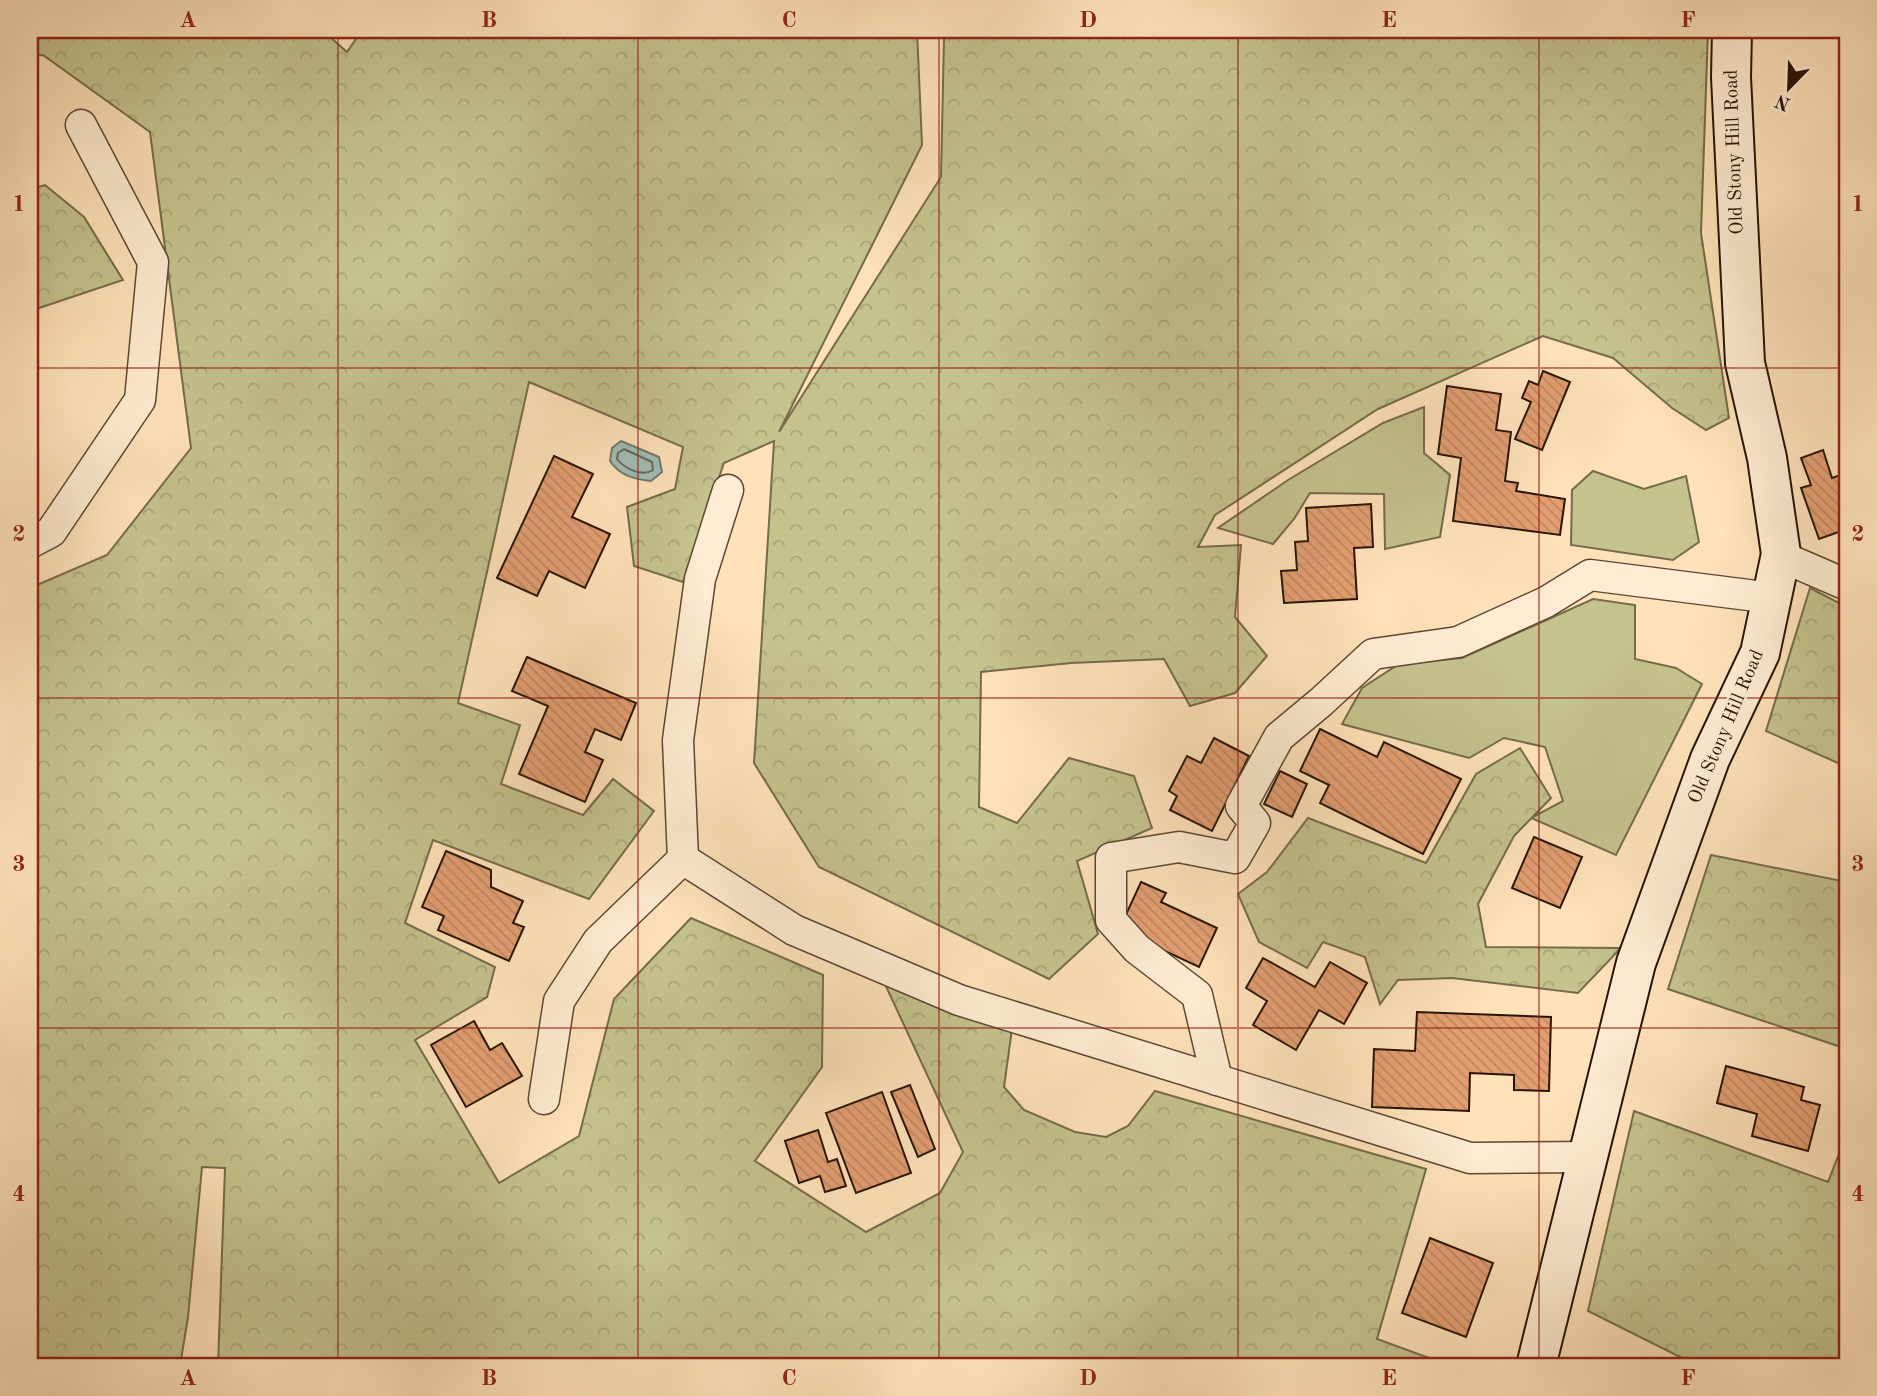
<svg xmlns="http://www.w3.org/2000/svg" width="1877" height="1396" font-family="'Old Standard TT',serif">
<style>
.grass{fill:#c4c28d;stroke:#766b4a;stroke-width:2}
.forest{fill:url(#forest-crowns);stroke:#766b4a;stroke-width:2}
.water{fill:#a1bdb4;stroke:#70796e;stroke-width:2}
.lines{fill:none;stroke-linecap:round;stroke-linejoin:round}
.shore{stroke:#64685d;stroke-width:2}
.building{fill:url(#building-back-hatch);stroke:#271406;stroke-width:2}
.street-casing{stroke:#5d4833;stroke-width:33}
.secondary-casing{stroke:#271406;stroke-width:42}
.street{stroke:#ffecd2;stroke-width:30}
.secondary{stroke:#ffecd2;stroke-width:38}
.grid{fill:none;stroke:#8f2418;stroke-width:2;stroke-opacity:0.55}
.labels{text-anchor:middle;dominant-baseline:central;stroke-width:5;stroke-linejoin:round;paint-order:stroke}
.street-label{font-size:19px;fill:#271406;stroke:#ffecd2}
.neatline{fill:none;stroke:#8f2418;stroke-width:2.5}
.grid-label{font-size:23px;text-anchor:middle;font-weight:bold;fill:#8f2418}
</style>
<defs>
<pattern id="forest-crowns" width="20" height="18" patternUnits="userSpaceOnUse" patternTransform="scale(1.75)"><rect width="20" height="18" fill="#c4c28d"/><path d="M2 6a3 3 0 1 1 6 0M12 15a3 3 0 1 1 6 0" fill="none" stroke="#a8a678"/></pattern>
<pattern id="building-back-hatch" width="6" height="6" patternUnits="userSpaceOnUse" patternTransform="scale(1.75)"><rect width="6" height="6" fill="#e29e71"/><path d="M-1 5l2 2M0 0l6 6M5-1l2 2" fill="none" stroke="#c28760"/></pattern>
</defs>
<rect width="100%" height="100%" fill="#ffe2ba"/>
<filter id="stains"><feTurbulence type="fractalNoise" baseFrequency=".00286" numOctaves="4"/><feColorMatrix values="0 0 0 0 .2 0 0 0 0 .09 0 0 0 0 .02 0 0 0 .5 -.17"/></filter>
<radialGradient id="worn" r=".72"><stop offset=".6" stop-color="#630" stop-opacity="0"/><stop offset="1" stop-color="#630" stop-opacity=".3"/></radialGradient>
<g class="grass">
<path d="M 1424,407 L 1424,453 L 1450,475 L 1440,537 L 1385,549 L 1384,494 L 1310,493 L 1294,519 L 1273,544 L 1218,528 L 1288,480 L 1383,423 Z"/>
<path d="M 1593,471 L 1644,489 L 1686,476 L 1699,542 L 1673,560 L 1571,545 L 1572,490 Z"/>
<path d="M 1593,599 L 1635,605 L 1635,659 L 1676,668 L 1702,684 L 1616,855 L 1531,818 L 1563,801 L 1545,747 L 1504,738 L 1469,758 L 1342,724 L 1362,688 L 1399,664 L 1462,658 Z"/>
</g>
<g class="forest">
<path d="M 30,30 L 322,30 L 347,52 L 362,30 L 917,30 L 922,145 L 779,432 L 941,177 L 944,39 L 948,30 L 1708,30 L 1701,233 L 1729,418 L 1706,430 L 1672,408 L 1613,358 L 1543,336 L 1378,409 L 1215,515 L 1198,547 L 1241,545 L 1235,617 L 1267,656 L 1235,693 L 1190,706 L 1164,659 L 1071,663 L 981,672 L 979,807 L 1017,823 L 1069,758 L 1134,776 L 1152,828 L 1077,861 L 1098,934 L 1049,979 L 819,867 L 754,763 L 774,441 L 724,463 L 683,582 L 634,566 L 627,507 L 675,489 L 683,447 L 529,382 L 458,703 L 520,725 L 501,784 L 583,815 L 613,779 L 654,811 L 589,899 L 433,840 L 405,923 L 495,967 L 487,997 L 415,1040 L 499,1183 L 579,1136 L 614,999 L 691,918 L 823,975 L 822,1067 L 755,1161 L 866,1232 L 940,1193 L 963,1152 L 884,982 L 1012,1029 L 1004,1087 L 1024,1110 L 1075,1132 L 1106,1137 L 1128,1126 L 1155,1091 L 1426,1169 L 1377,1339 L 1451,1366 L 218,1366 L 225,1168 L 202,1167 L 188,1317 L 180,1366 L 30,1366 L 30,588 L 107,555 L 191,448 L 150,132 L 43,55 L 30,56 Z"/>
<path d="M 45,185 L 84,217 L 123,280 L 30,311 L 30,189 Z"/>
<path d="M 1810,588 L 1847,607 L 1847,767 L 1766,731 Z"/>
<path d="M 1520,748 L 1551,798 L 1514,836 L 1478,904 L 1486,947 L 1621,948 L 1578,993 L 1452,978 L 1398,980 L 1380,1004 L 1365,957 L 1323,942 L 1307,968 L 1259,942 L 1238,894 L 1267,872 L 1308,818 L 1426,863 L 1476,774 Z"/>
<path d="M 1711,855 L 1847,882 L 1847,1049 L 1668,989 Z"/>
<path d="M 1634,1111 L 1828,1182 L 1847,1133 L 1847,1366 L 1698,1366 L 1588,1311 Z"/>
</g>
<path class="water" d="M 621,441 L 659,457 L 662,472 L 651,481 C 634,479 620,476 610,461 L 612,448 Z"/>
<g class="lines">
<path class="shore" d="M 624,449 L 652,462 L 653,470 C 642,477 625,469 617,459 L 618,453 Z"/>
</g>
<g class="building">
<path d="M 1543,371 L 1570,382 L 1542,450 L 1515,439 L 1531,402 L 1522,398 L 1529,381 L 1538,385 Z"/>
<path d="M 1447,386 L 1501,394 L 1496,430 L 1511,432 L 1505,481 L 1518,483 L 1516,491 L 1565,499 L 1560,535 L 1453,521 L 1461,458 L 1438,454 Z"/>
<path d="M 1823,450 L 1832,478 L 1847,473 L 1847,529 L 1819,539 L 1801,488 L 1811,485 L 1801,458 Z"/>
<path d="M 554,456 L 593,474 L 572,517 L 610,534 L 585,588 L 549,571 L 537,596 L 497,578 Z"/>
<path d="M 1371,504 L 1373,547 L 1354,548 L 1357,599 L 1284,603 L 1281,571 L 1297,570 L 1295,542 L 1308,541 L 1306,508 Z"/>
<path d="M 527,657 L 636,703 L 621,740 L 595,729 L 585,752 L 603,760 L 585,802 L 519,774 L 548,706 L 512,691 Z"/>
<path d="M 1320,729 L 1377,757 L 1384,742 L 1461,779 L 1423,854 L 1320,803 L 1329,785 L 1300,771 Z"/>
<path d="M 1214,738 L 1249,756 L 1212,831 L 1170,810 L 1177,796 L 1169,791 L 1187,756 L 1201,763 Z"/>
<path d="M 1280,771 L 1307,784 L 1292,817 L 1264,804 Z"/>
<path d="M 1534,837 L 1582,857 L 1560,908 L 1512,888 Z"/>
<path d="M 446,851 L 491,870 L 491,887 L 523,901 L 513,923 L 524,927 L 509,961 L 438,930 L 444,916 L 422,907 Z"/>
<path d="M 1141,882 L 1166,893 L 1161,902 L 1217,928 L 1199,967 L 1137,938 L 1138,928 L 1123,921 Z"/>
<path d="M 1263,958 L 1315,987 L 1330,962 L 1367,983 L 1344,1024 L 1319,1010 L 1296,1050 L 1253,1025 L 1267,1001 L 1246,988 Z"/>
<path d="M 1417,1012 L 1551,1017 L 1549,1091 L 1514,1090 L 1514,1075 L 1470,1073 L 1469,1111 L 1372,1107 L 1374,1049 L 1415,1051 Z"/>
<path d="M 474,1021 L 490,1050 L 502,1043 L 522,1076 L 466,1107 L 431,1045 Z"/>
<path d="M 1726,1066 L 1804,1087 L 1801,1100 L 1820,1105 L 1808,1151 L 1752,1136 L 1757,1114 L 1717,1103 Z"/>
<path d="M 910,1085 L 935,1149 L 918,1157 L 891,1092 Z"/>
<path d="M 882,1092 L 911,1173 L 856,1193 L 826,1113 Z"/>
<path d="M 818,1130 L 828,1162 L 837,1159 L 846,1186 L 825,1192 L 820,1176 L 799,1183 L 785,1141 Z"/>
<path d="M 1430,1238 L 1493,1263 L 1466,1337 L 1402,1313 Z"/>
</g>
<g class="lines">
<g class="street-casing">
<g id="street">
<path d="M 728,490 L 700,579 L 678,740 L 683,859 L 794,930 L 959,1000 L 1470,1158 L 1589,1157"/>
<path d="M 30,543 L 51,532 L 140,400 L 153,262 L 81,125"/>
<path d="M 1780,556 L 1847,585"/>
<path d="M 1217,1080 L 1197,995 L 1137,949 L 1111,920 L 1111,858 L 1179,847 L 1235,858 L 1255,823 L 1241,806 L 1279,737 L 1321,702 L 1373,654 L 1458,642 L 1546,602 L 1590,575 L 1772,598"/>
<path d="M 544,1099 L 559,1001 L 598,941 L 683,859"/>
</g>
</g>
<g class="secondary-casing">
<path id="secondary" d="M 1536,1366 L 1636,963 L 1710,759 L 1760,653 L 1781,554 L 1767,458 L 1745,363 L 1731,77 L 1732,30"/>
</g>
<use href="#street" class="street"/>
<use href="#secondary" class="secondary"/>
</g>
<path class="grid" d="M 338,30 L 338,1366M 638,30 L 638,1366M 939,30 L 939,1366M 1238,30 L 1238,1366M 1539,30 L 1539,1366M 30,368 L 1847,368M 30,698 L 1847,698M 30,1028 L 1847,1028"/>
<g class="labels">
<g class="street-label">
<text transform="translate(1735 152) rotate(-92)">Old Stony Hill Road</text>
<text transform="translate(1727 727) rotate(-67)">Old Stony Hill Road</text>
</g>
</g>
<rect width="1877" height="1396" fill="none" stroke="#ffe2ba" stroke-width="77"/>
<g transform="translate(1789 88) rotate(203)" stroke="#ffecd2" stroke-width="5" paint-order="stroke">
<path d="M0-5L12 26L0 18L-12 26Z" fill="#271406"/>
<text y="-10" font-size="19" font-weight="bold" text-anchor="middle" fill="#271406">N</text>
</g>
<rect x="38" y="38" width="1801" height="1320" class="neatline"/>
<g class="grid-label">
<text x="188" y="27">A</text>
<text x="489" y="27">B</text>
<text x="789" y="27">C</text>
<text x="1088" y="27">D</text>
<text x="1389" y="27">E</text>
<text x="1688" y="27">F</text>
<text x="19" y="211">1</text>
<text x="1858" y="211">1</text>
<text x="19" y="541">2</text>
<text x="1858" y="541">2</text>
<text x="19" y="871">3</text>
<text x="1858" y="871">3</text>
<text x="19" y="1201">4</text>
<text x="1858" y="1201">4</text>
<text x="188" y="1385">A</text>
<text x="489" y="1385">B</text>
<text x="789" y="1385">C</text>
<text x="1088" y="1385">D</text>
<text x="1389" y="1385">E</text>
<text x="1688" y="1385">F</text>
</g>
<rect width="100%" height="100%" filter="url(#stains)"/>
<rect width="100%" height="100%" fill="url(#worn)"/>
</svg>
